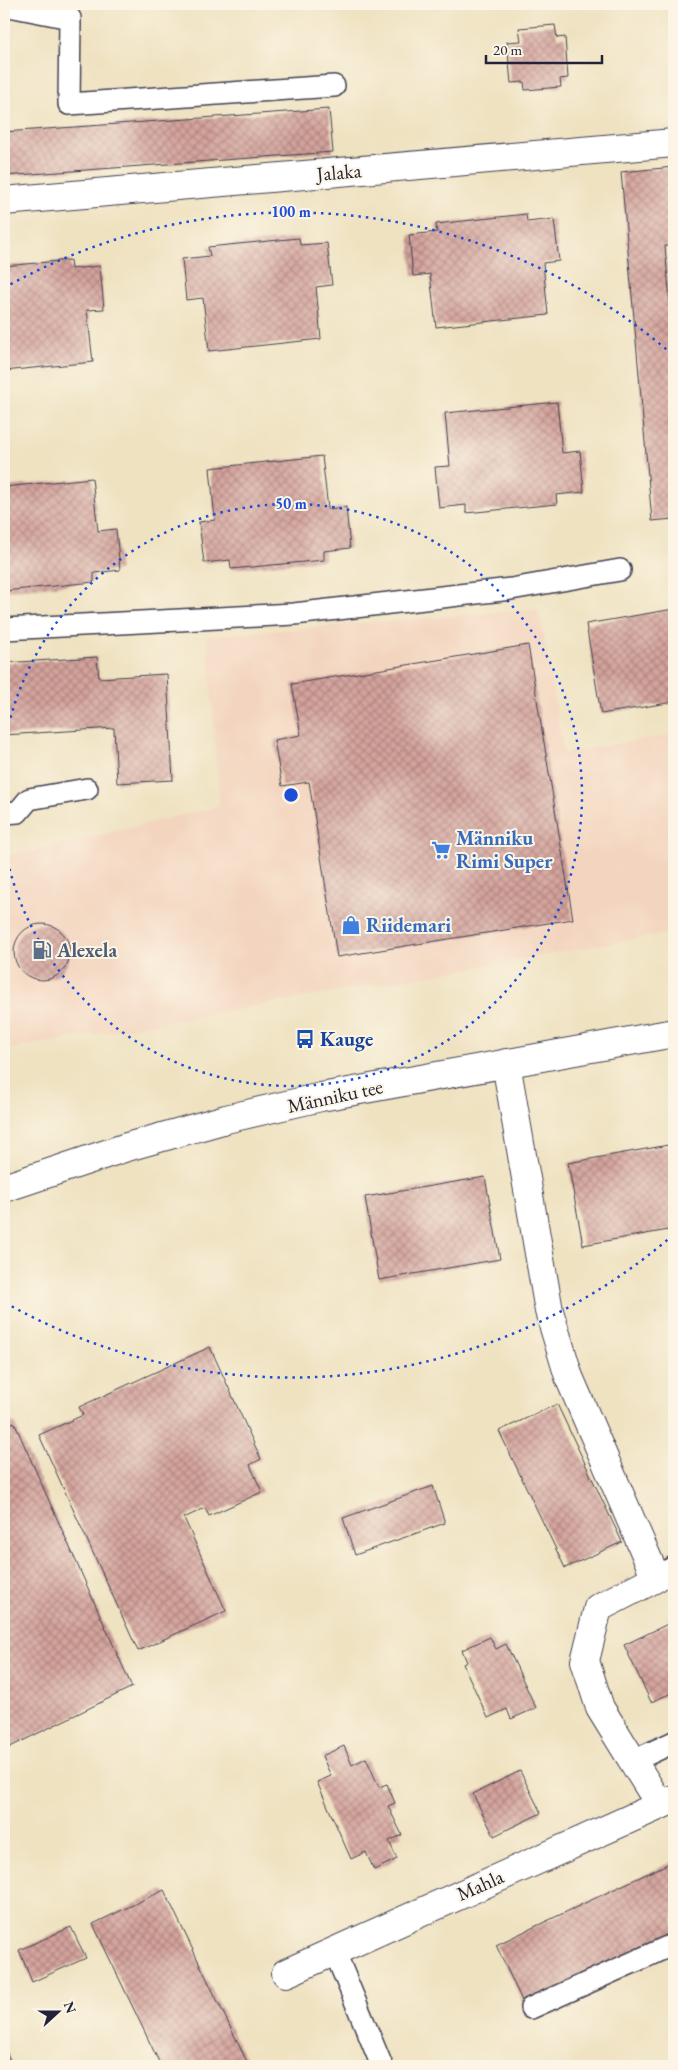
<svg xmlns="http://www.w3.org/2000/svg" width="678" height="2070" font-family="'EB Garamond',serif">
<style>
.built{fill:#f3d4be}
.building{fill:url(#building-cross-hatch)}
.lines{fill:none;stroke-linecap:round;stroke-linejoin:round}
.service-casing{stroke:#413f4f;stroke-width:24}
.minor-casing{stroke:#413f4f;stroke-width:30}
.tertiary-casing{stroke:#413f4f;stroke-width:30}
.service{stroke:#fff;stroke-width:21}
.minor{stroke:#fff;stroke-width:28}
.tertiary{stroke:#fff;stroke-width:28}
.ring{fill:none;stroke:#1d4ed8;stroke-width:2.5;stroke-dasharray:2.5 5}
.labels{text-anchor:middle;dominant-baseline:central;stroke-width:4;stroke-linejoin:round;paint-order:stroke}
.street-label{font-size:20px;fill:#22223b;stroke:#fcf5e5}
.shop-label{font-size:20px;font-weight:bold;fill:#366cbe;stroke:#fcf5e5;text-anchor:start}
.service-label{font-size:20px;font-weight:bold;fill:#4e5e75;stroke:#fcf5e5;text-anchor:start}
.transit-label{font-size:20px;font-weight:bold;fill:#164399;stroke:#fcf5e5;text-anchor:start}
.centre{fill:#1d4ed8;stroke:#fcf5e5;stroke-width:2.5}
.ring-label{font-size:15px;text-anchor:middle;font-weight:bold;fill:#1d4ed8;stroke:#fcf5e5;stroke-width:4;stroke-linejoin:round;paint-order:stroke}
</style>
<defs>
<pattern id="building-cross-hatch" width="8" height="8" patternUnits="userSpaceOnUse" patternTransform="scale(1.25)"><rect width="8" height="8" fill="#d4a39c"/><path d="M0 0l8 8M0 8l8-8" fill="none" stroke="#ac8480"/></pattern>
</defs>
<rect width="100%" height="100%" fill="#fcf5e5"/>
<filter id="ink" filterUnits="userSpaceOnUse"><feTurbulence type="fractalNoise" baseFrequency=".02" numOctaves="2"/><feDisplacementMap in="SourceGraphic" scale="10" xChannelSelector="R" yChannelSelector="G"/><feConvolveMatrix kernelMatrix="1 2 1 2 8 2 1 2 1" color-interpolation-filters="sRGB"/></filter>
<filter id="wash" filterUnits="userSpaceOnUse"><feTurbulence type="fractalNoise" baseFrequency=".0096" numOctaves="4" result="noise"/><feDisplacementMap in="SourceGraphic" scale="20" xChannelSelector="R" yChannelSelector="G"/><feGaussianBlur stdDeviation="1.12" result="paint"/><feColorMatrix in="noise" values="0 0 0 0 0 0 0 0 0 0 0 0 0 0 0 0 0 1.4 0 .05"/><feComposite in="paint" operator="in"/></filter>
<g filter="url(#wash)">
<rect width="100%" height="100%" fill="#efe2c1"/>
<path class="built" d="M 539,609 L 564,753 L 674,734 L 674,932 L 11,1049 L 4,1002 L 4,856 L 33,851 L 220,806 L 207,636 Z"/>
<g id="blocks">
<g class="building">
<path d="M 555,25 L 557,38 L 565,37 L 568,78 L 560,79 L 561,87 L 525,90 L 524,82 L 511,83 L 507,42 L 521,41 L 519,28 Z"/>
<path d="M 329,109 L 333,152 L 4,176 L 4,132 Z"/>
<path d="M 674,167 L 674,246 L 665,246 L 674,346 L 674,519 L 652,521 L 621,172 Z"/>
<path d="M 526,214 L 527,222 L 554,219 L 559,261 L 543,263 L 548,315 L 436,327 L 430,274 L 413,276 L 409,235 L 437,232 L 436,224 Z"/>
<path d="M 299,238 L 300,245 L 327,243 L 332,285 L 316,287 L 321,339 L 209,351 L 203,298 L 186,300 L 182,259 L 210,256 L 208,247 Z"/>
<path d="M 70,260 L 71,269 L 100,266 L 104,309 L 87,310 L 93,362 L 4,371 L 4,266 Z"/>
<path d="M 557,402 L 562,453 L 580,451 L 584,492 L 556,495 L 557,504 L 466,513 L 466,505 L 439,508 L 435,467 L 450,466 L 445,413 Z"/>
<path d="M 322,456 L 328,509 L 346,507 L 350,548 L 324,551 L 324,560 L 231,569 L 230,560 L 204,563 L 199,522 L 215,520 L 210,468 Z"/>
<path d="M 92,478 L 98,531 L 116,529 L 120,570 L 94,573 L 94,582 L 4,591 L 4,487 Z"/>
<path d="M 674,609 L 674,702 L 601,714 L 586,624 Z"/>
<path d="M 528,645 L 573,919 L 337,957 L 309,782 L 282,786 L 274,740 L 301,735 L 292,684 Z"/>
<path d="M 97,657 L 99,678 L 167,674 L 173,780 L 117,783 L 114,728 L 4,735 L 4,663 Z"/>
<circle cx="42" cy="952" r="28"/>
<path d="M 674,1144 L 674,1229 L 583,1245 L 568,1163 Z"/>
<path d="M 485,1177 L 500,1259 L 379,1280 L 365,1197 Z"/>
<path d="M 210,1347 L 261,1459 L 250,1465 L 262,1492 L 209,1516 L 205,1508 L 184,1518 L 226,1611 L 138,1651 L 39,1435 L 83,1415 L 79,1407 Z"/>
<path d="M 557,1404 L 622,1542 L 565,1568 L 499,1431 Z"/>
<path d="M 14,1422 L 132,1687 L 4,1750 L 4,1427 Z"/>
<path d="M 433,1486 L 445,1523 L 355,1555 L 343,1518 Z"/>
<path d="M 674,1621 L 674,1692 L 651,1702 L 624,1645 Z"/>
<path d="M 490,1637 L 496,1649 L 506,1644 L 536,1708 L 511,1719 L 507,1709 L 488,1718 L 463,1664 L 467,1662 L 462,1650 Z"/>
<path d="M 344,1746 L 352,1765 L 366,1758 L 379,1787 L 387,1784 L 395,1803 L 388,1806 L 402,1835 L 389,1841 L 397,1859 L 374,1870 L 366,1852 L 351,1859 L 317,1782 L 331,1776 L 322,1756 Z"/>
<path d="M 520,1771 L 541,1813 L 494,1836 L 473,1794 Z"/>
<path d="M 674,1861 L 674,1934 L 524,2005 L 496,1945 Z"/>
<path d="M 164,1890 L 249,2066 L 161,2066 L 93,1924 Z"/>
<path d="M 71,1927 L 86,1958 L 32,1982 L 19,1950 Z"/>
<path d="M 4,2045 L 12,2066 L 4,2066 Z"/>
</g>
</g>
</g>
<g filter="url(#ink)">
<use href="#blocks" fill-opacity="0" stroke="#413f4f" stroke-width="1"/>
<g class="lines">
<g class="service-casing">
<g id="service">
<path d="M 4,5 L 70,18 L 69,104 L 334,86"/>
<path d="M 4,629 L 294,614 L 511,589 L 620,570"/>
<path d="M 4,813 L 18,812 L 29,799 L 87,789"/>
<path d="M 656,1578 L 674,1567"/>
<path d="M 633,1761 L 674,1742"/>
<path d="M 334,1950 L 382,2066"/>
<path d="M 531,2008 L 674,1944"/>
</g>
</g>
<g class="minor-casing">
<g id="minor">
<path d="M 4,201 L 674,143"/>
<path d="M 506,1063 L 549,1311 L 569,1377 L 656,1578 L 598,1608 L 585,1661 L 600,1708 L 660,1805"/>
<path d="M 286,1973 L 674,1799"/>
</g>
</g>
<g class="tertiary-casing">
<path id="tertiary" d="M 4,1188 L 127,1147 L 226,1119 L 321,1097 L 674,1033"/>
</g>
<use href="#service" class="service"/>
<use href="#minor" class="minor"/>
<use href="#tertiary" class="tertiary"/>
</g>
</g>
<g class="ring">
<path d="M4 747A291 291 0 1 1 4 843"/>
<path d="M673 1235A583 583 0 0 1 4 1302M4 288A583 583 0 0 1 673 355"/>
</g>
<defs>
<g id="supermarket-bare" transform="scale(1.5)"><path d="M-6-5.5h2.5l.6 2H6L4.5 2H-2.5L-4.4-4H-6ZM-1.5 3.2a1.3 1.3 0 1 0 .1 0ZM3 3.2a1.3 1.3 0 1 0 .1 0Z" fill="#3f7fe0" stroke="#fcf5e5" stroke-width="2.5" paint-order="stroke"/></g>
<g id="shop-bare" transform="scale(1.5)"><path d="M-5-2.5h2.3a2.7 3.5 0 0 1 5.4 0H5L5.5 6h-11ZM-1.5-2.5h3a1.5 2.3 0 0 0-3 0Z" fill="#3f7fe0" stroke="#fcf5e5" stroke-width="2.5" paint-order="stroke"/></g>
<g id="fuel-bare" transform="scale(1.5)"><path d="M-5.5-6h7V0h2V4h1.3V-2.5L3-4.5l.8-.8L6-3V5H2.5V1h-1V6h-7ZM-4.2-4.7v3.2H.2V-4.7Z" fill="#5c6f8a" stroke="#fcf5e5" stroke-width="2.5" paint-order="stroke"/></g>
<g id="bus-bare" transform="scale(1.5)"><path d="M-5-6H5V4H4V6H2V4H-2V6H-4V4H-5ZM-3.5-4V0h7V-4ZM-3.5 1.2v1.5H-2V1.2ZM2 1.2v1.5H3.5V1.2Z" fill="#1a4fb4" stroke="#fcf5e5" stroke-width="2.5" paint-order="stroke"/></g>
</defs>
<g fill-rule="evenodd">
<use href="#supermarket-bare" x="441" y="850"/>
<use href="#shop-bare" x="351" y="925"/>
<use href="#fuel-bare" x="42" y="950"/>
<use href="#bus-bare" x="305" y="1039"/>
</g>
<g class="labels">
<g class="street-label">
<text transform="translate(339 172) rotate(-5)">Jalaka</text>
<text transform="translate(335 1096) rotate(-12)">Männiku tee</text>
<text transform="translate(480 1885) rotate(-24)">Mahla</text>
</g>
<g class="shop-label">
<text x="456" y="838">Männiku<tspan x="456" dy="23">Rimi Super</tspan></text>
<text x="366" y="925">Riidemari</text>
</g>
<g class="service-label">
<text x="57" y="950">Alexela</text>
</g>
<g class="transit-label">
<text x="320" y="1039">Kauge</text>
</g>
</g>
<circle cx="291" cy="795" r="8" class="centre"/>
<g class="ring-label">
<text x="291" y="217">100 m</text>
<text x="291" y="509">50 m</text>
</g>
<rect width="678" height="2070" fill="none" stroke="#fcf5e5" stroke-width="20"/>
<g transform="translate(58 2012) rotate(69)" stroke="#fcf5e5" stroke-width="4" paint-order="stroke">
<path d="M0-4L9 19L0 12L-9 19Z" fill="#22223b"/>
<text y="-8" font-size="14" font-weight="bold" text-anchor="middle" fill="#22223b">N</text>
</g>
<path d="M486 55v8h116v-8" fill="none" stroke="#22223b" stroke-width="2.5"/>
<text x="493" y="55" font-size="15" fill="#22223b" stroke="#fcf5e5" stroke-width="4" paint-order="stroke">20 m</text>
</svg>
